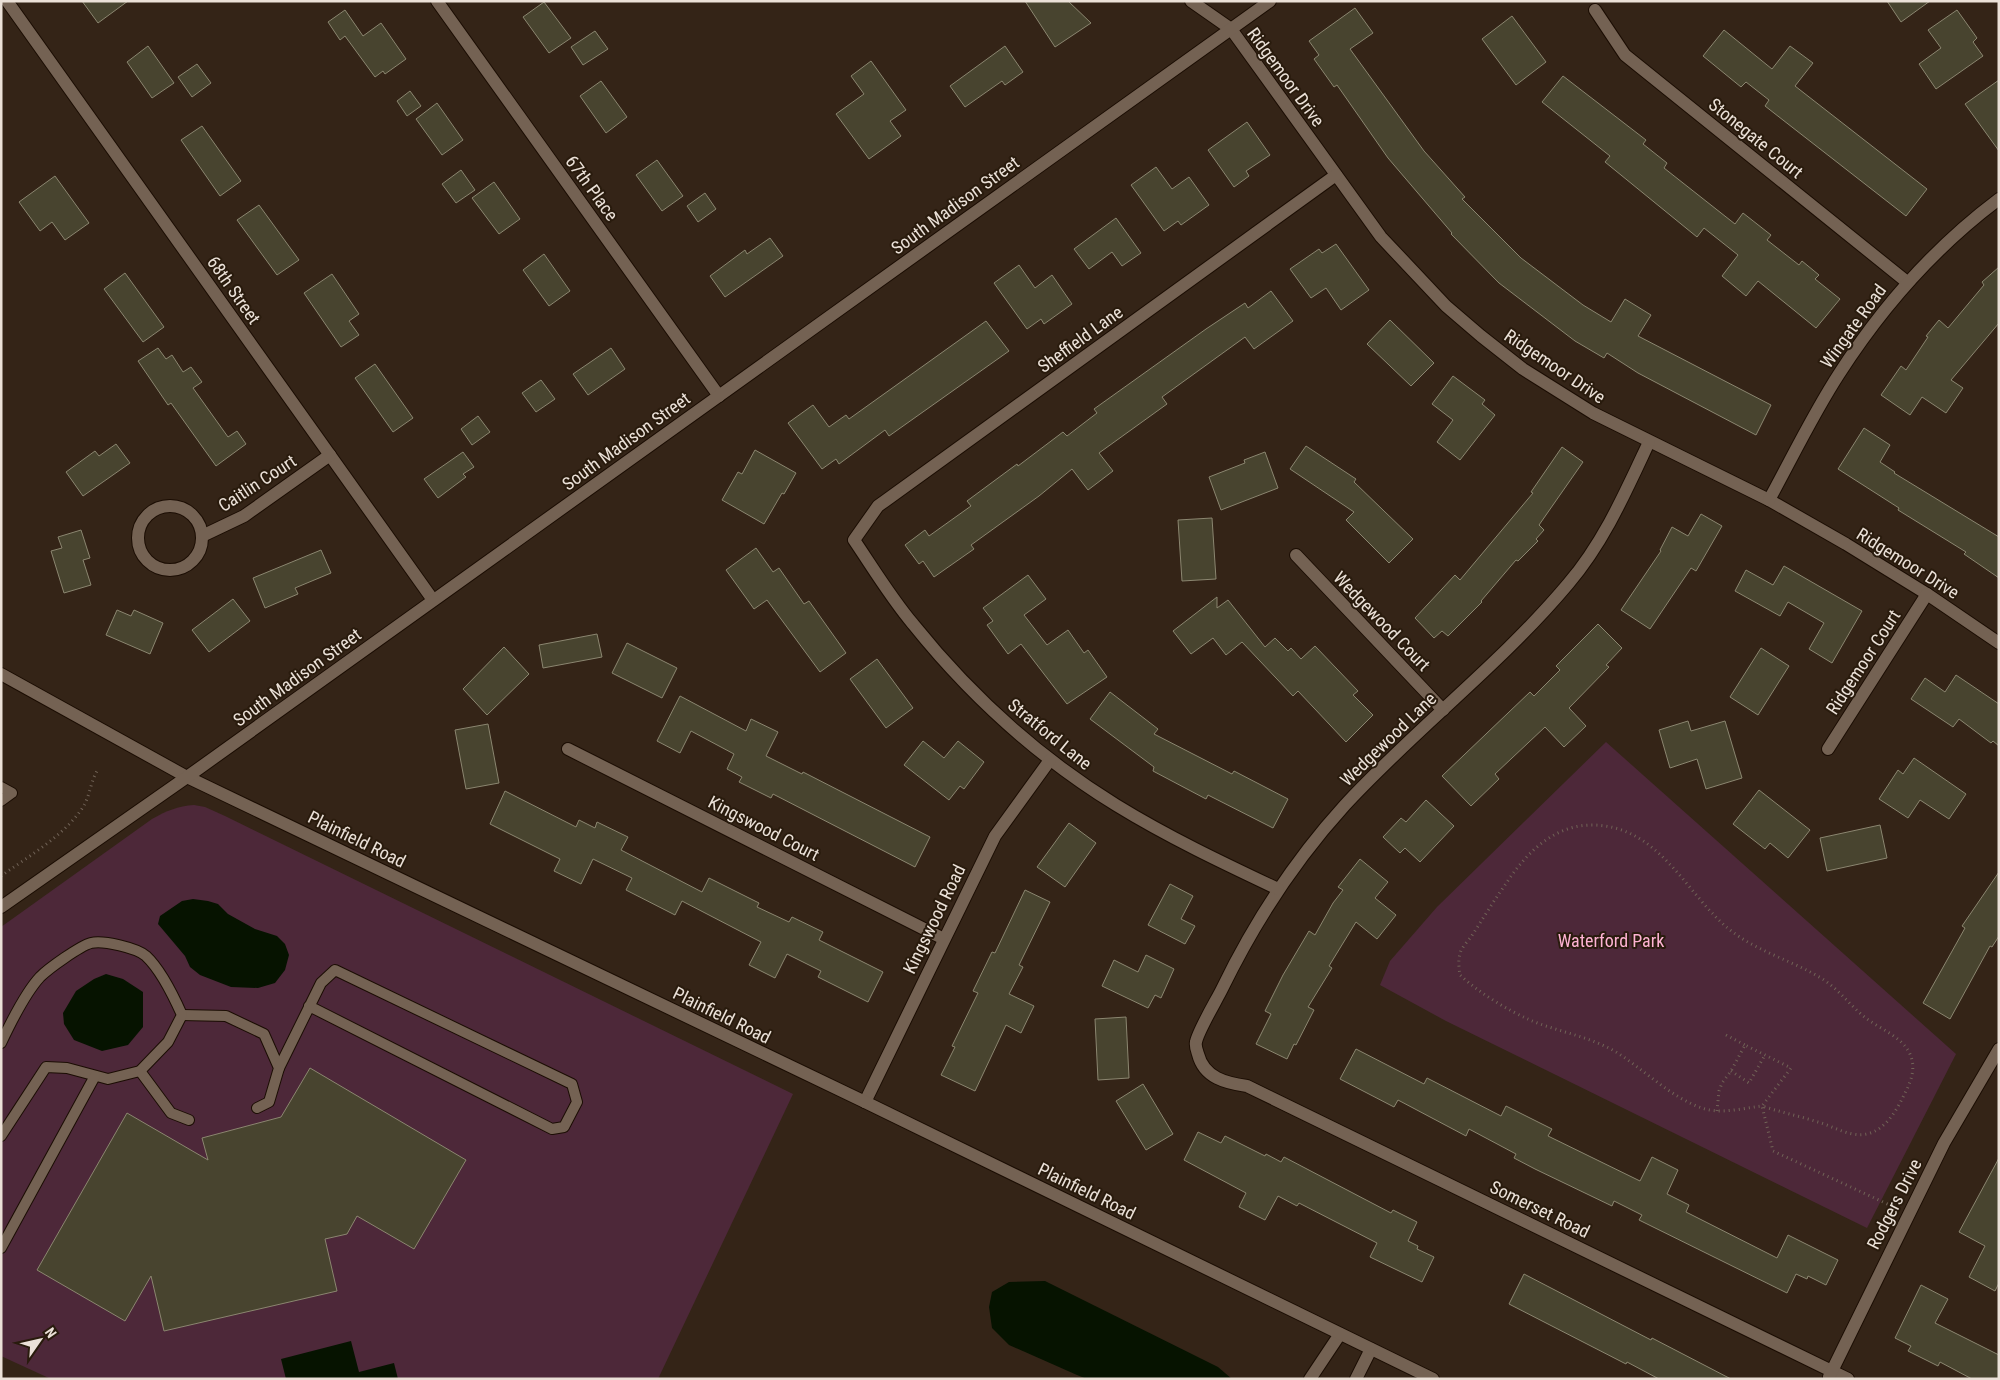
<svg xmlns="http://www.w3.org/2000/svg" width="2000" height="1380" font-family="'Roboto Condensed',sans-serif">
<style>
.green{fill:#4d2839}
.water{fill:#061300}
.building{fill:#48442f;stroke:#8b8670}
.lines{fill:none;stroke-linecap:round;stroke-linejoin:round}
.lane-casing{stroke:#1b0d03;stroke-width:12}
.street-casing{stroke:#1b0d03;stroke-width:14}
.secondary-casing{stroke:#1b0d03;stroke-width:14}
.path{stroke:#716357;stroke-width:3;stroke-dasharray:1 4;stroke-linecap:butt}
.lane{stroke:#746253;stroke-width:10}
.street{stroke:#746253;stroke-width:12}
.secondary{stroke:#746253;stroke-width:12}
.labels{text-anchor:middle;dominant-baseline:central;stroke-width:4;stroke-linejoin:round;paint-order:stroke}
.street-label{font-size:18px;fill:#ebe1d8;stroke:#291b0d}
.park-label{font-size:18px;fill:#feb3d3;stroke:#291b0d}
</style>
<rect width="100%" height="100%" fill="#342417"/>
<g class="green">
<path d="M 1606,742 L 1956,1054 L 1867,1228 L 1446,1021 L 1380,985 L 1390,961 L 1437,907 Z"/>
<path d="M 194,805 L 205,807 L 225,816 L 793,1094 L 658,1379 L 51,1379 L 1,1356 L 1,927 L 152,819 C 166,811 178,806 194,805 Z"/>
</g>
<g class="water">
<path d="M 193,899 L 208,901 L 218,904 L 228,914 L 255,929 L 277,936 L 285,944 L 289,955 L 285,970 L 275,983 L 258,988 L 231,987 L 200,975 L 190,967 L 185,956 L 158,924 L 160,916 L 182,901 Z"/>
<path d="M 106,974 L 123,979 L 143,992 L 143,1027 L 128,1045 L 102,1051 L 74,1040 L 64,1024 L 63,1013 L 76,991 L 94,979 Z"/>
<path d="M 1045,1281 L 1218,1367 L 1232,1379 L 1087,1379 L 1077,1375 L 1009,1345 L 992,1328 L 989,1307 L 992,1292 L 1009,1282 Z"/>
<path d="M 351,1341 L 359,1372 L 394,1363 L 398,1379 L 286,1379 L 281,1359 Z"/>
</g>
<g class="building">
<path d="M 82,1 L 128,1 L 98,23 Z"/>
<path d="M 1025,1 L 1068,1 L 1091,23 L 1055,47 Z"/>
<path d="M 1887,1 L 1930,1 L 1901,22 Z"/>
<path d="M 544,2 L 571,38 L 549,53 L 523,17 Z"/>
<path d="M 1355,8 L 1373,33 L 1350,49 L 1424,151 L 1465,197 L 1462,199 L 1521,258 L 1583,305 L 1611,322 L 1625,299 L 1651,315 L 1638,336 L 1771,405 L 1756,435 L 1638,373 L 1607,353 L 1604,358 L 1575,341 L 1499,283 L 1451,234 L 1452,233 L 1388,158 L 1337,85 L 1334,87 L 1314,59 L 1319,55 L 1309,41 Z"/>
<path d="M 345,10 L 363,36 L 381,23 L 406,59 L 385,74 L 383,71 L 375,77 L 345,36 L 340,40 L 328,22 Z"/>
<path d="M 1957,10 L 1977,38 L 1973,42 L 1983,56 L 1936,89 L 1919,64 L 1941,48 L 1928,30 Z"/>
<path d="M 1512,16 L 1546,62 L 1516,85 L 1482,39 Z"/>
<path d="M 1724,30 L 1772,69 L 1790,46 L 1813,63 L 1795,86 L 1927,189 L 1906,216 L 1765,106 L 1769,100 L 1746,82 L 1741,87 L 1703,56 Z"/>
<path d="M 595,31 L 608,49 L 583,65 L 571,47 Z"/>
<path d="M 148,46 L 174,83 L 152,98 L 127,62 Z"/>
<path d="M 1005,46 L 1023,72 L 1005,85 L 1002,81 L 965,107 L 950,86 Z"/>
<path d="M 871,61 L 906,110 L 890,121 L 901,136 L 869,159 L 836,114 L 864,94 L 851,76 Z"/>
<path d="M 197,64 L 211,83 L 192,97 L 178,77 Z"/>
<path d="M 1563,76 L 1646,140 L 1643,144 L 1667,163 L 1664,168 L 1735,224 L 1743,213 L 1771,235 L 1767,240 L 1799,265 L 1802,261 L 1819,275 L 1815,279 L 1840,299 L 1816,328 L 1758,281 L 1746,296 L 1722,276 L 1738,255 L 1704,228 L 1697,237 L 1605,162 L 1610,156 L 1542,102 Z"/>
<path d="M 1999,80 L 1999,151 L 1965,104 Z"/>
<path d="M 601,81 L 627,117 L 606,133 L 580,96 Z"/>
<path d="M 410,91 L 421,106 L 407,116 L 397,101 Z"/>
<path d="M 437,103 L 463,140 L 442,155 L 416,119 Z"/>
<path d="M 1247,122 L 1270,155 L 1246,171 L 1249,176 L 1234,187 L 1208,150 Z"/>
<path d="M 202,126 L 241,181 L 220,196 L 181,140 Z"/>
<path d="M 657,160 L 683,196 L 662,211 L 636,175 Z"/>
<path d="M 1156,167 L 1172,189 L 1189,177 L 1209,205 L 1181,225 L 1178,221 L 1164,231 L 1131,185 Z"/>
<path d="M 461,170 L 475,190 L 456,203 L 442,184 Z"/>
<path d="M 55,176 L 89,223 L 65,240 L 52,222 L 40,231 L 19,202 Z"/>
<path d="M 494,182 L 520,219 L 499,234 L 472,198 Z"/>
<path d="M 705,193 L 716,209 L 698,222 L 687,206 Z"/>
<path d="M 259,205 L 299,260 L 277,275 L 237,220 Z"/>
<path d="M 1116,218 L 1141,253 L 1122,266 L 1112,252 L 1089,269 L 1074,249 Z"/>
<path d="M 770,238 L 783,256 L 725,297 L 710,276 L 745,250 L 747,254 Z"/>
<path d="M 1336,244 L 1369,290 L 1341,310 L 1326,288 L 1311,298 L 1290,269 L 1319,249 L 1322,253 Z"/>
<path d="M 544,254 L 570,291 L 549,306 L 523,270 Z"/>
<path d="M 1019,265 L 1035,288 L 1052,275 L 1072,304 L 1044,324 L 1041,319 L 1027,329 L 994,283 Z"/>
<path d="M 1999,267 L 1999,323 L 1951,380 L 1963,388 L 1946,413 L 1922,397 L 1910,415 L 1881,395 L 1901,366 L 1906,370 L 1928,337 L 1926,336 L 1939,320 L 1948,328 L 1984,285 L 1982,282 Z"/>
<path d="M 125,273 L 164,327 L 143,342 L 104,289 Z"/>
<path d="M 332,274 L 359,314 L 349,321 L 359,335 L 341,347 L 304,293 Z"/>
<path d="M 1271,291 L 1293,321 L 1254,349 L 1245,337 L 1162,397 L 1167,404 L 1099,453 L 1113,471 L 1088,490 L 1072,469 L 1039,496 L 971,545 L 974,549 L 934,577 L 923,561 L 919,564 L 905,545 L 925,530 L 929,536 L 971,506 L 967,501 L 1017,464 L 1018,466 L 1063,432 L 1067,436 L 1097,413 L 1094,409 L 1206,329 L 1245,303 L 1248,308 Z"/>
<path d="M 1390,320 L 1434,363 L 1411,386 L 1367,344 Z"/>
<path d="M 986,321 L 1009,351 L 889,436 L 885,430 L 839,464 L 836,459 L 822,469 L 788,423 L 813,405 L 829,427 L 846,415 L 849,419 Z"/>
<path d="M 158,348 L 166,359 L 172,355 L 183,372 L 191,367 L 202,382 L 193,388 L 228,437 L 237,431 L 246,444 L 216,466 L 171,403 L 168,405 L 138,361 Z"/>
<path d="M 611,348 L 625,369 L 588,395 L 573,374 Z"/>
<path d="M 375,364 L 413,418 L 393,432 L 355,378 Z"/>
<path d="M 1453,376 L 1485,400 L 1482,404 L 1495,415 L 1460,460 L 1437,442 L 1453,420 L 1432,404 Z"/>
<path d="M 541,380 L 555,399 L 536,412 L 522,393 Z"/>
<path d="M 478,416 L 490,432 L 472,445 L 461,429 Z"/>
<path d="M 1864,428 L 1890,445 L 1880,462 L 1895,472 L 1894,473 L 1999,537 L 1999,578 L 1964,554 L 1966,552 L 1898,510 L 1899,508 L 1838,469 Z"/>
<path d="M 116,444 L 130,463 L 83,496 L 66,472 L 95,451 L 99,456 Z"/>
<path d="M 1306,446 L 1356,479 L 1354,482 L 1413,539 L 1389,563 L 1346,520 L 1354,512 L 1290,469 Z"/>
<path d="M 1562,447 L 1583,462 L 1539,525 L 1544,530 L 1536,539 L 1538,541 L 1518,561 L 1516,560 L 1481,601 L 1482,602 L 1448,636 L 1442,631 L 1434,638 L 1415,618 L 1455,575 L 1460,580 L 1533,493 L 1531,492 Z"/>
<path d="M 755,450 L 796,473 L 784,494 L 782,493 L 764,524 L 722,500 L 738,472 L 742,474 Z"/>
<path d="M 463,452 L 474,467 L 463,474 L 466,477 L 438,498 L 424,479 Z"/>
<path d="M 1265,452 L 1278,488 L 1221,510 L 1209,477 L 1245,463 L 1244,460 Z"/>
<path d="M 1701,514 L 1722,526 L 1696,571 L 1691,568 L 1650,629 L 1621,610 L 1661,551 L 1660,550 L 1672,527 L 1688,536 Z"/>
<path d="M 1212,518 L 1216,579 L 1182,581 L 1178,520 Z"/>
<path d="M 81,530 L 90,558 L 83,560 L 91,585 L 64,593 L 51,551 L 62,548 L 58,537 Z"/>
<path d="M 756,548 L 773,572 L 779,568 L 804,604 L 809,601 L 846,653 L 820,672 L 767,600 L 754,609 L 726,570 Z"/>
<path d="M 321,550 L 331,573 L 295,588 L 298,594 L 265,608 L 253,578 Z"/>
<path d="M 1784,566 L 1862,611 L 1832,663 L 1809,649 L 1824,623 L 1788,602 L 1780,616 L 1735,591 L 1746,570 L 1773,585 Z"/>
<path d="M 1028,575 L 1046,599 L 1024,615 L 1047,645 L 1068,630 L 1084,653 L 1088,650 L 1107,677 L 1067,704 L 1021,644 L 1008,654 L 987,625 L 993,621 L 983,608 Z"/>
<path d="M 1217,597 L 1217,608 L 1228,600 L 1265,647 L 1275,638 L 1288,651 L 1291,648 L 1301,659 L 1315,646 L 1358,691 L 1353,695 L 1373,715 L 1346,742 L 1298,691 L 1293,696 L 1242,642 L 1226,655 L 1213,638 L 1191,654 L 1173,631 Z"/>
<path d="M 233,599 L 250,621 L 209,652 L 192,630 Z"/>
<path d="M 117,610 L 131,616 L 134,610 L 163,623 L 150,654 L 106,635 Z"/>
<path d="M 1598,624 L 1622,648 L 1606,665 L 1609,667 L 1569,708 L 1586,726 L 1564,747 L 1545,727 L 1495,774 L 1499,779 L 1471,806 L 1442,776 L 1530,692 L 1534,696 L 1560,670 L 1556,666 Z"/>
<path d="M 597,634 L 602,657 L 543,668 L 539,645 Z"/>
<path d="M 627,643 L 677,668 L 662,698 L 612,673 Z"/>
<path d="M 504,647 L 529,674 L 487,715 L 463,689 Z"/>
<path d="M 1761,648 L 1789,666 L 1758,715 L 1730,697 Z"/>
<path d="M 877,659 L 913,708 L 886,728 L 850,679 Z"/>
<path d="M 1956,675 L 1999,704 L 1999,746 L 1993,741 L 1991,743 L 1959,719 L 1953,727 L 1911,699 L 1925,678 L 1945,692 Z"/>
<path d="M 1110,692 L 1158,729 L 1154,734 L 1232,774 L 1234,771 L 1288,799 L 1273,828 L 1208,795 L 1206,799 L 1153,771 L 1154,767 L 1090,719 Z"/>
<path d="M 680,696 L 746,731 L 751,719 L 778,732 L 766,756 L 802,774 L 803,772 L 930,837 L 915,867 L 773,794 L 771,798 L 739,782 L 742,777 L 727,769 L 734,754 L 691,731 L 680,753 L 657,741 Z"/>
<path d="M 1688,721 L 1691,731 L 1725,721 L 1742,778 L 1706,789 L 1697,759 L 1670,768 L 1659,730 Z"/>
<path d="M 488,724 L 499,783 L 466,789 L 455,730 Z"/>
<path d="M 923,741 L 944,758 L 958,741 L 984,762 L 964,789 L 960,786 L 949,800 L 904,765 Z"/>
<path d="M 1914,758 L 1966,794 L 1949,819 L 1920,800 L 1908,818 L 1879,799 L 1898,770 L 1903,774 Z"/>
<path d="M 1759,790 L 1810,830 L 1788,858 L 1770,843 L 1765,849 L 1733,824 Z"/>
<path d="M 505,791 L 576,827 L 579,820 L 595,828 L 597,822 L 628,837 L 621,850 L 702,892 L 709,878 L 759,903 L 757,907 L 789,922 L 792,917 L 823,932 L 819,940 L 883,972 L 868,1002 L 818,977 L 821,971 L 787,954 L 775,978 L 749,965 L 761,942 L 682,901 L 675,915 L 626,890 L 632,878 L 593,859 L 581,884 L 554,871 L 560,859 L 490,824 Z"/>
<path d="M 1426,800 L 1454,826 L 1420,862 L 1405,848 L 1400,853 L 1383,837 L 1401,818 L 1406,822 Z"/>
<path d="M 1069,823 L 1096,843 L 1065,887 L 1037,867 Z"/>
<path d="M 1880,825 L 1887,858 L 1827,871 L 1820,838 Z"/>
<path d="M 1360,859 L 1388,882 L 1375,898 L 1396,915 L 1377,939 L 1356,922 L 1329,966 L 1332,968 L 1308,1007 L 1314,1010 L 1296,1045 L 1294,1044 L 1287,1059 L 1256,1044 L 1271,1014 L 1265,1011 L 1283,975 L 1309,931 L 1315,935 L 1333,903 L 1343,890 L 1338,887 Z"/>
<path d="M 1999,872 L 1999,936 L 1992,947 L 1990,946 L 1950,1019 L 1923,1003 L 1965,928 L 1962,926 Z"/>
<path d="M 1170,884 L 1193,896 L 1181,919 L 1195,926 L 1185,944 L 1148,925 Z"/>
<path d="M 1025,890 L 1050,902 L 1019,965 L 1023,967 L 1009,994 L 1034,1006 L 1021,1033 L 1006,1025 L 975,1091 L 941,1075 L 955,1047 L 952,1046 L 978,993 L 973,991 L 992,952 L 995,953 Z"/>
<path d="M 1146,955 L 1174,969 L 1161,998 L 1155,995 L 1148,1008 L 1102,986 L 1114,960 L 1138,972 Z"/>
<path d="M 1126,1017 L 1129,1078 L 1098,1080 L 1095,1019 Z"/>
<path d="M 1356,1049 L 1424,1084 L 1427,1078 L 1501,1116 L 1506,1106 L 1552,1129 L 1548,1136 L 1640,1181 L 1652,1157 L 1678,1170 L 1667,1194 L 1689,1205 L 1686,1212 L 1777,1258 L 1788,1235 L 1838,1260 L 1826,1285 L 1808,1276 L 1807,1279 L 1796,1274 L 1787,1293 L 1639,1220 L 1642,1215 L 1614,1201 L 1612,1206 L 1535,1169 L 1514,1158 L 1516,1154 L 1469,1129 L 1466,1136 L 1398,1100 L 1394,1107 L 1340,1079 Z"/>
<path d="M 310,1068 L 466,1160 L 414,1249 L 357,1216 L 347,1234 L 325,1239 L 337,1291 L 164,1331 L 151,1276 L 125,1321 L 37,1270 L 127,1113 L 208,1160 L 202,1138 L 281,1117 Z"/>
<path d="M 1143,1084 L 1173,1134 L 1146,1150 L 1116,1101 Z"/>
<path d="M 1198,1132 L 1221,1143 L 1225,1136 L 1265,1156 L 1266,1154 L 1281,1162 L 1284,1157 L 1391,1213 L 1393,1210 L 1417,1222 L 1408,1241 L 1418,1246 L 1417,1249 L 1434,1257 L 1422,1282 L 1370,1257 L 1377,1243 L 1299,1203 L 1297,1206 L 1278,1196 L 1265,1220 L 1239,1207 L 1246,1193 L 1184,1160 Z"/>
<path d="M 1999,1158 L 1999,1283 L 1995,1291 L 1969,1277 L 1985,1246 L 1959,1232 Z"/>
<path d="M 1524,1274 L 1651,1340 L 1652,1338 L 1731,1379 L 1659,1379 L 1627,1362 L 1626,1364 L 1509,1304 Z"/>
<path d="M 1921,1285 L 1948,1299 L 1935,1323 L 1999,1355 L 1999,1379 L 1972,1379 L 1940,1362 L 1938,1366 L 1908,1351 L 1911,1346 L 1895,1338 Z"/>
</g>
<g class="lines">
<g class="lane-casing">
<g id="lane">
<path d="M 1,787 L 12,793 L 1,801"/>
<path d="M 182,1015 L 226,1016 L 264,1034 L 279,1068 L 269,1102 L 257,1108"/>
<path d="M 1,1043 C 10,1024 27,991 40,977 C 49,968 80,946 91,943 C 103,940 137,948 146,956 C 161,970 174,997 182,1015 L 168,1042 L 140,1071 L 108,1079 L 67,1068 L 46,1067 L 1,1136"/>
<path d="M 279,1068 L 321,983 L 335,970 L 572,1084 L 577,1102 L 564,1127 L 552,1129 L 309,1006"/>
<path d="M 140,1071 L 171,1113 L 189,1120"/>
<path d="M 1,1248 L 95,1076"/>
</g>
</g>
<g class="street-casing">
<g id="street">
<path d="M 7,1 L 433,600"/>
<path d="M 437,1 L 719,396"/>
<path d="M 1191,1 L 1231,29 L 1381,237 L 1446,306 L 1481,336 L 1523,369 L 1593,413 L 1769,500 L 1846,544 L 1927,594 L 1999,643"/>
<path d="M 1595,10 L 1625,55 L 1907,282"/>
<path d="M 1649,442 C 1626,491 1604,542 1568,584 C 1501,664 1416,728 1345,805 C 1295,860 1254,923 1222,989 C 1216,1001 1198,1031 1196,1042 C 1195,1046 1197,1051 1198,1054 C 1204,1078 1226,1083 1247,1086 L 1848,1379"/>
<path d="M 1769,500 C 1792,458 1813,414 1839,374 C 1882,307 1935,247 1999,199"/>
<circle cx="170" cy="538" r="32"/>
<path d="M 202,536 L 244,516 L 330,455"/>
<path d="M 1296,555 L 1443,710"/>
<path d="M 568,749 L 944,939"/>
<path d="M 1828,749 L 1927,594"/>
<path d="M 1278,889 C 1223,863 1168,837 1116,805 C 1038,757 970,695 913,624 C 891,598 873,568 854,540 L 878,506 L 885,501 L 1336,175"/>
<path d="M 865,1102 L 995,836 L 1050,760"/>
<path d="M 1829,1377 L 1944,1143 L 1999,1049"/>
<path d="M 1310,1379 L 1340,1334"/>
<path d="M 1356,1379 L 1371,1349"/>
</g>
</g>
<g class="secondary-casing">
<g id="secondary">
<path d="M 1,674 L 187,777 L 865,1102 L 1433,1379"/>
<path d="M 1,907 L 187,777 L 1270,1"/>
</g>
</g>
<g class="path">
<path d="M 1,876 C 29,856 62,837 81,810 C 90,798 90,783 97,771"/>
<path d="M 1726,1035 L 1745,1045"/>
<path d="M 1731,1071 L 1749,1083 L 1765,1055"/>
<path d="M 1717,1111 L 1719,1091 L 1722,1083 L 1731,1071 L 1745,1045 L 1791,1068 L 1762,1106 C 1744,1108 1723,1114 1705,1109 C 1672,1099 1645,1070 1616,1052 C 1589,1036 1558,1032 1530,1020 C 1507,1010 1478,992 1460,975 C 1459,969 1458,960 1460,954 C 1461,948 1467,942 1471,937 C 1482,920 1493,902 1505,885 C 1528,850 1559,819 1605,826 C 1663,834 1689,897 1730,930 C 1758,952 1791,960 1821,978 C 1839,989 1851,1007 1867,1019 C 1881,1029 1901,1037 1909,1052 C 1917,1067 1911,1082 1904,1095 C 1894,1116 1879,1139 1853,1134 C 1841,1132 1829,1125 1818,1122 C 1799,1116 1780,1112 1762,1106 L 1773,1151 L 1896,1208"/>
</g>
<use href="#lane" class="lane"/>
<use href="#street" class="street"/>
<use href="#secondary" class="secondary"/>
</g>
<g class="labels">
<g class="street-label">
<text transform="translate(1286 77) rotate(54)">Ridgemoor Drive</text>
<text transform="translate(1756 138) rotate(39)">Stonegate Court</text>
<text transform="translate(592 188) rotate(54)">67th Place</text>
<text transform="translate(955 205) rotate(-36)">South Madison Street</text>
<text transform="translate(234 290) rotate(55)">68th Street</text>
<text transform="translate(1853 326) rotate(-54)">Wingate Road</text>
<text transform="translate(1080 339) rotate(-36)">Sheffield Lane</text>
<text transform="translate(1555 366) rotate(34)">Ridgemoor Drive</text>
<text transform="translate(626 441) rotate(-36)">South Madison Street</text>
<text transform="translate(257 483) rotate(-33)">Caitlin Court</text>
<text transform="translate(1908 563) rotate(32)">Ridgemoor Drive</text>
<text transform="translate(1382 621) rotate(46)">Wedgewood Court</text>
<text transform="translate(1863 662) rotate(-57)">Ridgemoor Court</text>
<text transform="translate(297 677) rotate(-36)">South Madison Street</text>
<text transform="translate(1050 734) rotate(39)">Stratford Lane</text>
<text transform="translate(1388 739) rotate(-44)">Wedgewood Lane</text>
<text transform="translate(764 828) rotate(27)">Kingswood Court</text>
<text transform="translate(357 839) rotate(26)">Plainfield Road</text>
<text transform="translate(934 919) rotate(-64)">Kingswood Road</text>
<text transform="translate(722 1015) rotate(26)">Plainfield Road</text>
<text transform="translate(1087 1191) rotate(26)">Plainfield Road</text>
<text transform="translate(1894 1204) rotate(-63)">Rodgers Drive</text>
<text transform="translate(1540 1209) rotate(26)">Somerset Road</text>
</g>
<g class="park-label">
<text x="1611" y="940">Waterford Park</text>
</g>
</g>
<rect width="2000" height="1380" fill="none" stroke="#ebe1d8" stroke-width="5"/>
<g transform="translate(40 1340) rotate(56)" stroke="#291b0d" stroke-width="4" paint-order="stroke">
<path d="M0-4L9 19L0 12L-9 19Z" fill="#ebe1d8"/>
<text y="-8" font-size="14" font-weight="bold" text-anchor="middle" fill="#ebe1d8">N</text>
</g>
</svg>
